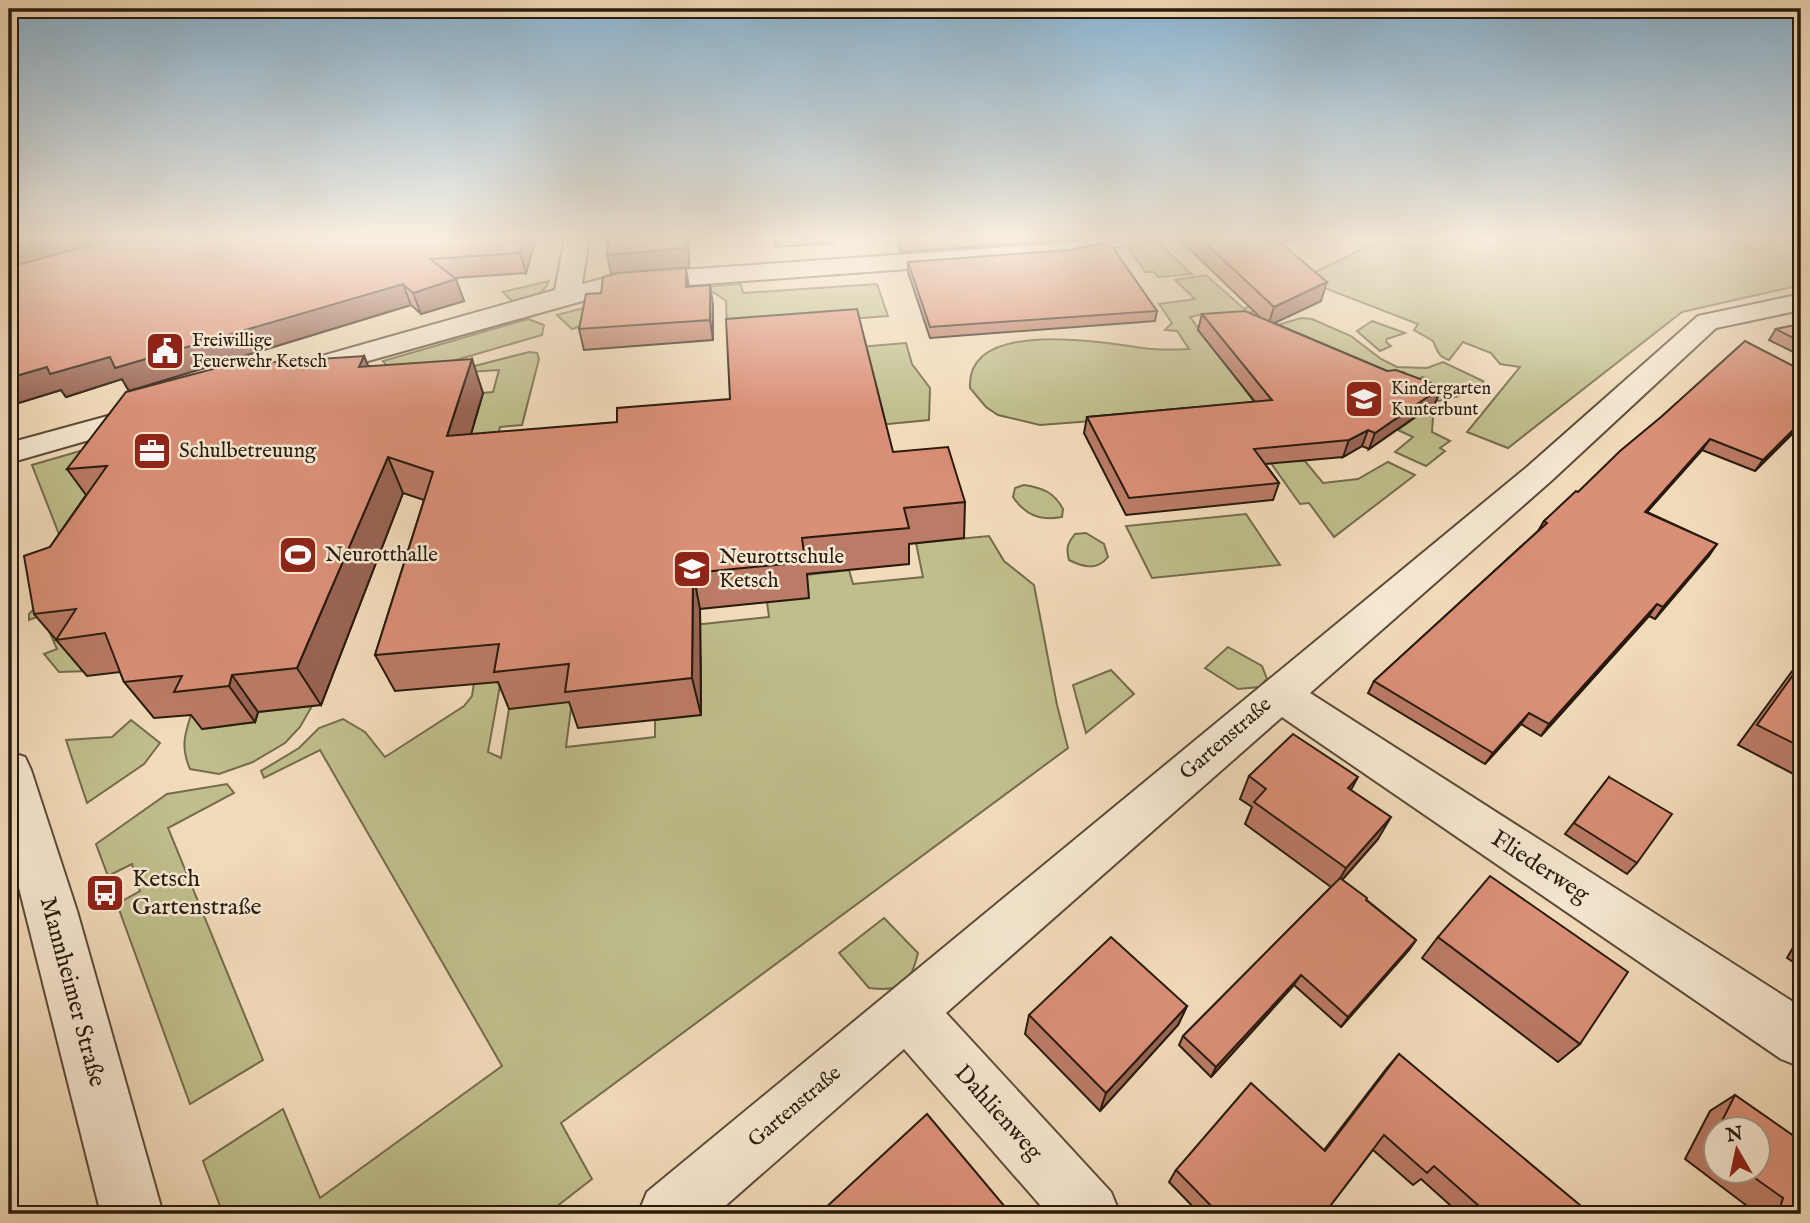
<svg xmlns="http://www.w3.org/2000/svg" width="1810" height="1223" font-family="'IM FELL English',serif">
<style>
.green{fill:#bfbe8c;stroke:#746c4c;stroke-width:2}
.lines{fill:none;stroke-linecap:round;stroke-linejoin:round}
.minor-casing{stroke:#5a4b38;stroke-width:4}
.minor{fill:#f7e8d2;fill-rule:evenodd}
.wall{fill:#bb7b66;stroke:#281b0d;stroke-width:2;fill-rule:evenodd}
.shaded-wall{fill:#996453;stroke:#281b0d;stroke-width:2}
.building{fill:#da8f77;stroke:#281b0d;stroke-width:2}
.labels{text-anchor:middle;dominant-baseline:central;stroke-width:5;stroke-linejoin:round;paint-order:stroke}
.far-poi-label{font-size:18px;fill:#281b0d;stroke:#f7e8d2;text-anchor:start}
.poi-label{font-size:21px;fill:#281b0d;stroke:#f7e8d2;text-anchor:start}
.street-label{font-size:21px;fill:#281b0d;stroke:#f7e8d2}
.near-street-label{font-size:24px;fill:#281b0d;stroke:#f7e8d2}
.near-poi-label{font-size:24px;fill:#281b0d;stroke:#f7e8d2;text-anchor:start}
</style>
<rect width="100%" height="100%" fill="#f2dbba"/>
<filter id="stains"><feTurbulence type="fractalNoise" baseFrequency=".00286" numOctaves="4"/><feColorMatrix values="0 0 0 0 .2 0 0 0 0 .09 0 0 0 0 .02 0 0 0 .5 -.17"/></filter>
<radialGradient id="worn" r=".72"><stop offset=".6" stop-color="#630" stop-opacity="0"/><stop offset="1" stop-color="#630" stop-opacity=".3"/></radialGradient>
<g class="green">
<path d="M 1386,238 L 1801,238 L 1801,285 L 1682,312 L 1508,448 L 1467,432 L 1520,367 L 1500,364 L 1491,353 L 1463,342 L 1449,360 C 1437,356 1438,351 1433,341 L 1414,330 L 1418,324 L 1301,279 Z"/>
<path d="M 1156,240 L 1189,272 L 1192,274 L 1158,277 L 1154,272 L 1145,272 L 1129,249 Z"/>
<path d="M 1206,275 L 1244,309 L 1292,284 C 1278,295 1258,316 1239,314 C 1223,312 1206,313 1190,317 L 1299,461 L 1305,461 L 1323,483 L 1358,479 L 1388,462 L 1415,475 L 1334,537 L 1309,503 L 1300,504 L 1263,452 L 1224,411 L 1040,425 L 998,415 L 986,407 L 970,388 C 966,320 1095,341 1135,347 C 1153,350 1171,350 1189,349 L 1177,331 L 1165,330 L 1172,323 L 1159,304 L 1195,299 L 1175,280 Z"/>
<path d="M 549,281 C 543,297 528,298 513,302 L 503,292 Z"/>
<path d="M 741,284 L 743,293 L 877,284 L 888,316 L 727,328 L 726,301 L 713,292 L 684,294 L 572,329 L 557,315 C 622,297 675,288 741,284 Z"/>
<path d="M 1301,318 L 1312,319 L 1351,336 L 1381,359 L 1397,367 L 1427,368 L 1443,362 L 1483,381 L 1484,384 L 1459,396 L 1439,401 L 1412,391 L 1427,378 L 1422,377 L 1415,384 L 1404,372 L 1379,373 L 1278,325 Z"/>
<path d="M 528,319 L 544,325 L 542,335 L 439,365 L 391,371 L 383,361 Z"/>
<path d="M 1372,321 L 1405,333 L 1387,339 L 1386,342 L 1391,346 L 1380,351 L 1357,331 Z"/>
<path d="M 906,343 L 912,364 L 930,388 L 929,420 L 878,425 L 859,347 Z"/>
<path d="M 529,352 L 537,353 L 539,359 L 522,425 L 500,427 L 491,463 L 454,490 L 483,393 L 493,392 L 499,370 L 467,372 L 459,370 Z"/>
<path d="M 1423,412 L 1433,417 L 1432,432 L 1450,441 L 1440,448 L 1445,451 L 1426,466 L 1395,452 L 1413,437 L 1398,430 Z"/>
<path d="M 80,451 L 132,452 L 78,583 L 32,465 Z"/>
<path d="M 1024,485 C 1043,488 1054,492 1063,509 L 1062,517 C 1040,521 1025,515 1013,497 L 1015,488 Z"/>
<path d="M 1246,514 L 1280,565 L 1152,578 L 1126,526 Z"/>
<path d="M 1086,533 L 1104,544 L 1108,557 C 1097,571 1083,567 1069,560 C 1066,548 1067,544 1075,534 Z"/>
<path d="M 989,536 L 1004,561 L 1034,585 L 1057,705 L 1068,748 L 561,1123 L 592,1179 L 547,1214 L 223,1214 L 203,1161 L 283,1109 L 320,1198 L 502,1066 L 320,750 L 264,778 L 261,771 L 299,748 L 319,728 L 343,719 L 365,732 L 385,757 L 464,706 L 472,696 L 474,683 L 501,680 L 488,752 L 501,758 L 509,709 L 572,701 L 566,747 L 655,737 L 655,720 L 701,714 L 701,659 L 689,622 L 703,624 L 769,617 L 767,602 L 806,575 L 849,570 L 853,584 L 923,577 L 916,543 Z"/>
<path d="M 35,608 L 107,645 L 90,671 L 59,672 L 44,654 L 57,649 L 42,615 L 29,620 L 29,614 Z"/>
<path d="M 1228,647 L 1262,666 L 1267,679 L 1260,687 L 1238,689 L 1205,668 Z"/>
<path d="M 1111,670 L 1134,694 L 1086,733 L 1073,685 Z"/>
<path d="M 312,706 L 300,727 L 285,743 L 253,762 L 219,774 L 190,769 C 181,748 184,736 191,715 L 209,713 L 203,729 L 255,722 L 258,712 Z"/>
<path d="M 131,720 L 160,743 L 144,764 L 87,803 L 66,740 L 112,737 Z"/>
<path d="M 227,784 L 234,793 L 168,828 L 263,1060 L 190,1104 L 117,904 L 140,891 L 132,864 L 108,876 L 96,844 L 167,794 Z"/>
<path d="M 884,918 L 918,953 C 910,986 902,992 869,988 L 839,953 Z"/>
</g>
<g class="lines">
<g class="minor-casing">
<g id="minor">
<path d="M 565,238 L 589,238 L 582,284 L 622,274 L 1069,243 L 1090,238 L 1138,238 L 1135,243 L 1069,257 L 622,290 L 300,380 L 290,377 L 286,371 L 290,365 L 555,290 Z"/>
<path d="M 1801,294 L 1801,310 L 1716,328 L 1551,481 L 1310,693 L 1801,1007 L 1801,1067 L 1781,1059 L 1282,717 L 946,1013 L 1111,1192 L 1120,1214 L 1048,1214 L 904,1049 L 716,1214 L 638,1214 L 647,1192 L 1527,467 L 1698,316 Z"/>
<path d="M 148,405 L 159,408 L 163,414 L 159,420 L 9,463 L 9,443 Z"/>
<path d="M 9,752 L 25,757 L 31,770 L 77,911 L 163,1214 L 101,1214 L 9,848 Z"/>
</g>
</g>
<use href="#minor" class="minor"/>
</g>
<g class="wall">
<path d="M 9,238 L 536,238 L 526,273 L 455,278 L 464,301 L 421,314 L 411,305 L 129,391 L 122,379 L 66,397 L 61,390 L 9,406 Z"/>
<path d="M 609,238 L 688,238 L 689,267 L 632,272 L 689,287 L 713,305 L 713,340 L 584,350 L 579,329 L 601,293 L 617,274 L 611,274 Z"/>
<path d="M 774,238 L 833,238 L 833,243 L 776,247 Z"/>
<path d="M 897,238 L 1079,238 L 1069,240 L 901,252 Z"/>
<path d="M 1178,238 L 1308,238 L 1279,242 L 1321,301 L 1274,323 L 1387,371 L 1442,387 L 1435,403 L 1369,449 L 1362,446 L 1343,457 L 1265,464 L 1279,483 L 1273,500 L 1126,515 L 1084,433 L 1087,417 L 1255,402 L 1198,330 L 1202,314 L 1260,317 Z"/>
<path d="M 908,262 L 1157,311 L 1155,321 L 930,338 L 908,272 Z"/>
<path d="M 1801,324 L 1801,356 L 1769,340 L 1776,329 Z"/>
<path d="M 364,356 L 368,366 L 483,393 L 471,434 L 893,452 L 965,502 L 964,538 L 909,544 L 909,564 L 807,574 L 809,598 L 700,609 L 701,715 L 578,728 L 569,702 L 509,709 L 498,682 L 395,691 L 375,655 L 424,500 L 403,493 L 321,705 L 258,712 L 255,722 L 202,729 L 191,715 L 154,718 L 124,682 L 120,672 L 87,676 L 34,614 L 50,547 L 86,495 L 67,469 Z"/>
<path d="M 1797,368 L 1801,368 L 1801,425 L 1755,471 L 1702,450 L 1647,512 L 1717,544 L 1655,619 L 1649,616 L 1541,736 L 1521,724 L 1485,764 L 1368,693 L 1374,681 L 1538,531 L 1544,521 L 1578,492 Z"/>
<path d="M 1801,659 L 1801,778 L 1738,745 Z"/>
<path d="M 1249,776 L 1351,790 L 1378,839 L 1342,880 L 1416,940 L 1409,950 L 1341,1027 L 1294,985 L 1211,1077 L 1179,1045 L 1183,1036 L 1331,887 L 1245,824 L 1252,807 L 1240,799 Z"/>
<path d="M 1609,777 L 1637,863 L 1627,874 L 1565,834 Z"/>
<path d="M 1801,934 L 1801,967 L 1787,958 Z"/>
<path d="M 1438,937 L 1580,1044 L 1558,1062 L 1422,958 Z"/>
<path d="M 1187,1006 L 1178,1025 L 1100,1111 L 1025,1034 L 1029,1015 Z"/>
<path d="M 1399,1054 L 1585,1214 L 1460,1214 L 1421,1179 L 1413,1185 L 1373,1150 L 1324,1214 L 1200,1214 L 1169,1182 L 1176,1170 L 1324,1150 L 1387,1068 Z"/>
<path d="M 1735,1095 L 1792,1135 L 1801,1116 L 1801,1214 L 1754,1214 L 1755,1212 L 1685,1159 L 1710,1111 ZM 1716,1129 L 1758,1129 L 1758,1171 L 1716,1171 Z"/>
</g>
<g class="shaded-wall">
<path d="M 42,238 L 131,238 L 9,271 L 9,247 Z"/>
<path d="M 524,238 L 536,238 L 526,273 L 520,253 Z"/>
<path d="M 688,238 L 689,267 L 611,274 L 607,255 Z"/>
<path d="M 1257,238 L 1308,238 L 1256,244 Z"/>
<path d="M 686,268 L 689,288 L 686,287 Z"/>
<path d="M 456,279 L 464,301 L 421,314 L 413,293 Z"/>
<path d="M 1327,282 L 1321,301 L 1268,326 L 1274,307 Z"/>
<path d="M 403,284 L 411,305 L 129,391 L 122,379 L 66,397 L 61,390 L 9,406 L 9,378 L 47,367 L 110,357 Z"/>
<path d="M 710,285 L 713,305 L 713,340 L 710,320 Z"/>
<path d="M 364,356 L 378,390 L 359,367 Z"/>
<path d="M 472,359 L 483,393 L 460,471 L 447,436 Z"/>
<path d="M 1442,387 L 1435,403 L 1369,449 L 1375,433 Z"/>
<path d="M 1801,422 L 1801,425 L 1755,471 L 1763,460 Z"/>
<path d="M 1368,430 L 1362,446 L 1343,457 L 1349,440 Z"/>
<path d="M 1710,439 L 1702,450 L 1637,523 L 1645,512 Z"/>
<path d="M 388,457 L 403,493 L 321,705 L 297,668 Z"/>
<path d="M 1717,544 L 1709,556 L 1655,619 L 1663,607 Z"/>
<path d="M 693,573 L 700,609 L 701,715 L 692,678 Z"/>
<path d="M 1657,604 L 1649,616 L 1541,736 L 1549,724 Z"/>
<path d="M 232,675 L 258,712 L 255,722 L 229,686 Z"/>
<path d="M 1529,713 L 1521,724 L 1485,764 L 1493,753 Z"/>
<path d="M 1358,777 L 1346,799 L 1348,788 Z"/>
<path d="M 1391,817 L 1378,839 L 1334,889 L 1346,868 Z"/>
<path d="M 1416,940 L 1409,950 L 1341,1027 L 1348,1017 Z"/>
<path d="M 1301,975 L 1294,985 L 1211,1077 L 1216,1067 Z"/>
<path d="M 1187,1006 L 1178,1025 L 1100,1111 L 1106,1093 Z"/>
</g>
<g class="building">
<path d="M 9,238 L 42,238 L 9,247 Z"/>
<path d="M 119,238 L 524,238 L 520,253 L 430,259 L 456,279 L 413,293 L 403,284 L 115,368 L 110,357 L 50,374 L 47,367 L 9,378 L 9,267 Z"/>
<path d="M 609,238 L 686,238 L 686,248 L 607,255 Z"/>
<path d="M 1200,238 L 1275,238 L 1327,282 L 1274,307 Z"/>
<path d="M 1109,242 L 1157,311 L 930,327 L 908,262 L 1070,250 Z"/>
<path d="M 686,268 L 686,287 L 710,285 L 710,320 L 579,329 L 586,294 L 601,293 L 603,277 L 618,273 Z"/>
<path d="M 857,309 L 893,452 L 948,447 L 965,502 L 904,508 L 909,528 L 802,538 L 805,562 L 693,573 L 692,678 L 565,692 L 569,664 L 494,672 L 499,644 L 375,655 L 433,472 L 388,457 L 297,668 L 232,675 L 229,686 L 174,692 L 182,676 L 124,682 L 105,633 L 56,640 L 76,609 L 34,614 L 24,556 L 50,547 L 107,466 L 67,469 L 126,392 L 228,365 L 364,356 L 359,367 L 472,359 L 447,436 L 617,422 L 617,408 L 730,399 L 726,319 Z"/>
<path d="M 1245,311 L 1387,371 L 1396,370 L 1442,387 L 1375,433 L 1368,430 L 1349,440 L 1254,449 L 1279,483 L 1129,498 L 1087,417 L 1272,400 L 1202,314 Z"/>
<path d="M 1801,324 L 1801,342 L 1776,329 Z"/>
<path d="M 1745,341 L 1797,368 L 1801,369 L 1801,422 L 1763,460 L 1710,439 L 1645,512 L 1717,544 L 1663,607 L 1657,604 L 1549,724 L 1529,713 L 1493,753 L 1374,681 L 1547,523 L 1544,521 L 1576,491 L 1578,492 L 1620,451 L 1661,417 Z"/>
<path d="M 1801,664 L 1801,747 L 1757,725 Z"/>
<path d="M 1293,734 L 1358,777 L 1348,788 L 1391,817 L 1346,868 L 1254,802 L 1266,789 L 1249,776 Z"/>
<path d="M 1609,777 L 1672,814 L 1637,863 L 1574,823 Z"/>
<path d="M 1490,876 L 1628,972 L 1580,1044 L 1438,937 Z"/>
<path d="M 1340,878 L 1367,898 L 1366,900 L 1416,940 L 1348,1017 L 1301,975 L 1216,1067 L 1183,1036 Z"/>
<path d="M 1111,937 L 1187,1006 L 1106,1093 L 1029,1015 Z"/>
<path d="M 1399,1054 L 1587,1211 L 1585,1214 L 1488,1214 L 1434,1166 L 1427,1173 L 1384,1135 L 1324,1214 L 1219,1214 L 1176,1170 L 1251,1083 L 1325,1151 Z"/>
<path d="M 1735,1095 L 1801,1141 L 1801,1214 L 1784,1214 L 1779,1211 L 1783,1198 L 1745,1171 L 1758,1171 L 1758,1129 L 1718,1129 Z"/>
<path d="M 927,1114 L 1011,1214 L 822,1214 L 821,1212 Z"/>
<path d="M 1716,1133 L 1716,1149 L 1710,1144 Z"/>
</g>
<linearGradient id="sky" x2="0" y2="1"><stop stop-color="#8ab6d5"/><stop offset="0.58" stop-color="#f9efe0"/><stop offset="1" stop-color="#f9efe0" stop-opacity="0"/></linearGradient>
<rect width="1810" height="410" fill="url(#sky)"/>
<defs>
<g id="civic-square" transform="scale(2.0125)"><rect x="-9" y="-9" width="18" height="18" rx="4" fill="#8f2418" stroke="#f7e8d2"/><path d="M-.6-6.5H3V-4.5H.6V-3L4-1V1h2V6H-6V1h2V-1L-.6-3ZM-1.2 2.5V6h2.4V2.5Z" fill="#fff"/></g>
<g id="school-square" transform="scale(2.0125)"><rect x="-9" y="-9" width="18" height="18" rx="4" fill="#8f2418" stroke="#f7e8d2"/><path d="M0-5L7-2L0 1L-7-2ZM-4 1L0 2.5L4 1V4Q0 6-4 4Z" fill="#fff"/></g>
<g id="office-square" transform="scale(2.0125)"><rect x="-9" y="-9" width="18" height="18" rx="4" fill="#8f2418" stroke="#f7e8d2"/><path d="M-6-3h4V-5.5h4V-3h4V5H-6ZM-1-4.5V-3h2v-1.5ZM-6 0V1H6V0Z" fill="#fff"/></g>
<g id="stadium-square" transform="scale(2.0125)"><rect x="-9" y="-9" width="18" height="18" rx="4" fill="#8f2418" stroke="#f7e8d2"/><path d="M0-5a6.5 5 0 1 0 0 10a6.5 5 0 1 0 0-10ZM-3.5-1.8h7v3.6h-7Z" fill="#fff"/></g>
<g id="bus-square" transform="scale(2.0125)"><rect x="-9" y="-9" width="18" height="18" rx="4" fill="#8f2418" stroke="#f7e8d2"/><path d="M-5-6H5V4H4V6H2V4H-2V6H-4V4H-5ZM-3.5-4V0h7V-4ZM-3.5 1.2v1.5H-2V1.2ZM2 1.2v1.5H3.5V1.2Z" fill="#fff"/></g>
</defs>
<g fill-rule="evenodd">
<use href="#civic-square" x="165" y="351"/>
<use href="#school-square" x="1364" y="399"/>
<use href="#office-square" x="152" y="451"/>
<use href="#stadium-square" x="298" y="555"/>
<use href="#school-square" x="692" y="569"/>
<use href="#bus-square" x="105" y="893"/>
</g>
<g class="labels">
<g class="far-poi-label">
<text x="192" y="341">Freiwillige<tspan x="192" dy="21">Feuerwehr Ketsch</tspan></text>
<text x="1391" y="389">Kindergarten<tspan x="1391" dy="21">Kunterbunt</tspan></text>
</g>
<g class="poi-label">
<text x="179" y="451">Schulbetreuung</text>
<text x="325" y="555">Neurotthalle</text>
<text x="719" y="557">Neurottschule<tspan x="719" dy="24">Ketsch</tspan></text>
</g>
<g class="street-label">
<text transform="translate(1226 739) rotate(-41)">Gartenstraße</text>
<text transform="translate(795 1107) rotate(-40)">Gartenstraße</text>
</g>
<g class="near-street-label">
<text transform="translate(1540 867) rotate(33)">Fliederweg</text>
<text transform="translate(72 992) rotate(75)">Mannheimer Straße</text>
<text transform="translate(998 1113) rotate(48)">Dahlienweg</text>
</g>
<g class="near-poi-label">
<text x="132" y="879">Ketsch<tspan x="132" dy="28">Gartenstraße</tspan></text>
</g>
</g>
<rect width="1810" height="1223" fill="none" stroke="#f2dbba" stroke-width="35"/>
<rect x="10" y="10" width="1789" height="1202" fill="none" stroke="#281b0d" stroke-width="3.5"/>
<rect x="18" y="18" width="1775" height="1188" fill="none" stroke="#281b0d" stroke-width="2"/>
<g transform="translate(1737 1150) rotate(351)"><circle r="33" fill="#f7e8d2" stroke="#a49683" stroke-width="2"/>
<path d="M0-5L12 26L0 18L-12 26Z" fill="#8f2418"/>
<text y="-10" font-size="19" font-weight="bold" text-anchor="middle" fill="#281b0d">N</text>
</g>
<rect width="100%" height="100%" filter="url(#stains)"/>
<rect width="100%" height="100%" fill="url(#worn)"/>
</svg>
